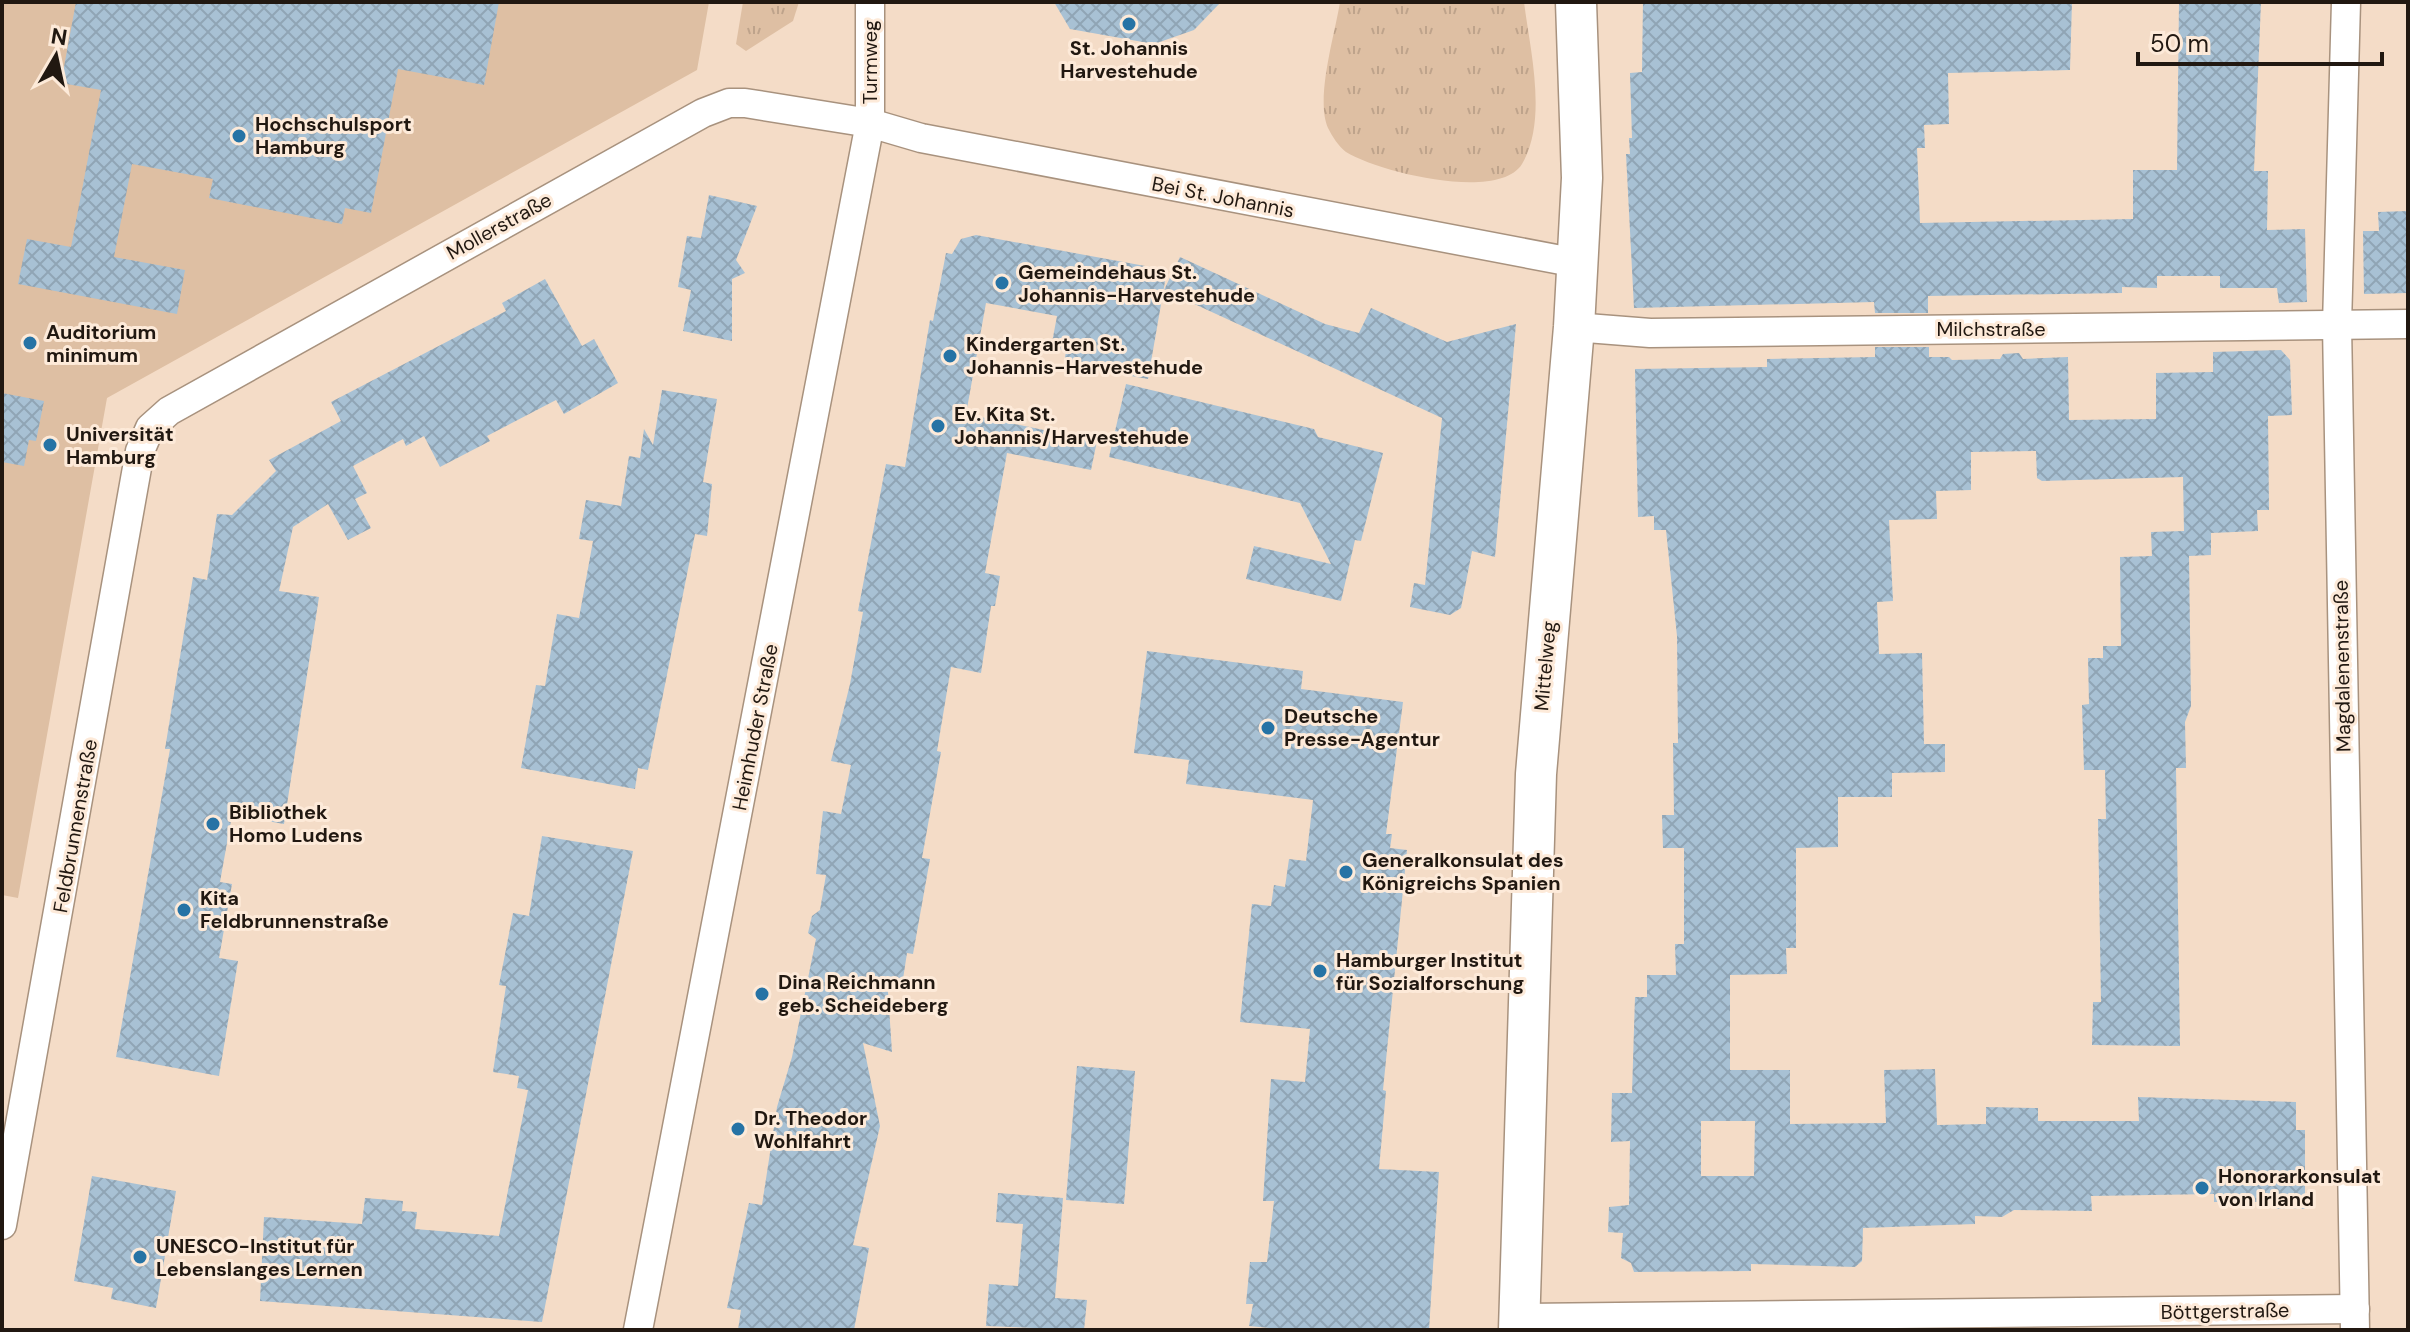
<svg xmlns="http://www.w3.org/2000/svg" width="2410" height="1332" font-family="'DM Sans',sans-serif">
<style>
.grass{fill:url(#grass-tufts)}
.pitch{fill:#debfa3}
.building{fill:url(#building-cross-hatch);fill-rule:evenodd}
.lines{fill:none;stroke-linecap:round;stroke-linejoin:round}
.street-casing{stroke:#a8927e;stroke-width:31}
.secondary-casing{stroke:#a8927e;stroke-width:43}
.street{stroke:#fff;stroke-width:28}
.secondary{stroke:#fff;stroke-width:40}
.poi-dot{fill:#2673a5;stroke:#fdead9;stroke-width:3}
.labels{text-anchor:middle;dominant-baseline:central;stroke-width:6;stroke-linejoin:round;paint-order:stroke}
.poi-label{font-size:20px;font-weight:bold;fill:#211811;stroke:#fdead9;text-anchor:start}
.street-label{font-size:20px;fill:#211811;stroke:#fdead9}
</style>
<defs>
<pattern id="grass-tufts" width="24" height="20" patternUnits="userSpaceOnUse" patternTransform="scale(2)"><rect width="24" height="20" fill="#debfa3"/><path d="M3 7l-1-3M5 7V3M7 7l1-3M15 17l-1-3M17 17v-4M19 17l1-3" fill="none" stroke="#bea38b"/></pattern>
<pattern id="building-cross-hatch" width="8" height="8" patternUnits="userSpaceOnUse" patternTransform="scale(2)"><rect width="8" height="8" fill="#a8c1d4"/><path d="M0 0l8 8M0 8l8-8" fill="none" stroke="#90a5b5"/></pattern>
</defs>
<rect width="100%" height="100%" fill="#f4dcc7"/>
<g class="grass">
<path d="M 743,2 L 799,2 L 793,21 L 746,51 L 736,44 Z"/>
<path d="M 1340,2 L 1524,2 C 1530,50 1548,120 1522,164 C 1499,202 1378,172 1346,152 C 1339,147 1332,136 1328,128 C 1315,99 1335,34 1340,2 Z"/>
</g>
<path class="pitch" d="M 2,2 L 709,2 L 697,70 L 107,398 L 18,898 L 2,895 Z"/>
<g class="building">
<path d="M 76,2 L 499,2 L 484,85 L 398,69 L 371,213 L 345,208 L 342,224 L 209,198 L 213,179 L 132,164 L 114,257 L 185,270 L 177,314 L 18,284 L 27,239 L 71,247 L 101,90 L 61,83 Z"/>
<path d="M 1054,2 L 1221,2 L 1194,30 L 1154,44 L 1070,29 Z"/>
<path d="M 1643,2 L 2072,2 L 2070,70 L 1948,73 L 1949,124 L 1924,125 L 1925,148 L 1917,148 L 1920,223 L 2133,219 L 2133,170 L 2177,170 L 2179,2 L 2261,2 L 2254,171 L 2268,171 L 2267,230 L 2305,229 L 2307,302 L 2279,303 L 2277,288 L 2220,288 L 2220,276 L 2157,276 L 2157,288 L 2122,287 L 2122,293 L 1928,296 L 1928,313 L 1875,313 L 1874,302 L 1634,308 L 1626,154 L 1630,154 L 1629,138 L 1632,138 L 1630,73 L 1642,72 Z"/>
<path d="M 709,195 L 757,206 L 736,260 L 745,273 L 732,279 L 732,341 L 683,331 L 691,290 L 678,287 L 687,236 L 701,238 Z"/>
<path d="M 2408,211 L 2408,293 L 2364,294 L 2363,231 L 2379,231 L 2378,212 Z"/>
<path d="M 976,235 L 1167,270 L 1148,379 L 1064,364 L 1066,351 L 1051,348 L 1057,316 L 986,303 L 966,414 L 1097,441 L 1091,470 L 1007,453 L 985,573 L 1000,576 L 995,606 L 991,606 L 981,673 L 951,667 L 937,751 L 941,752 L 922,858 L 930,859 L 913,954 L 907,953 L 903,979 L 887,977 L 892,1052 L 863,1043 L 880,1126 L 853,1245 L 869,1248 L 854,1330 L 738,1330 L 741,1310 L 727,1308 L 749,1203 L 762,1205 L 777,1107 L 792,1057 L 816,939 L 808,933 L 812,916 L 820,910 L 826,875 L 816,874 L 823,811 L 841,814 L 851,765 L 831,761 L 850,684 L 863,612 L 858,611 L 886,464 L 905,467 L 930,320 L 933,321 L 946,253 L 952,254 L 961,239 Z"/>
<path d="M 1180,257 L 1325,324 L 1359,333 L 1371,308 L 1447,342 L 1516,324 L 1495,557 L 1472,551 L 1461,608 L 1450,615 L 1410,607 L 1414,583 L 1425,585 L 1442,418 L 1164,290 Z"/>
<path d="M 545,279 L 582,346 L 594,339 L 618,383 L 564,414 L 556,400 L 487,436 L 490,441 L 440,467 L 424,436 L 406,446 L 403,439 L 353,466 L 367,493 L 355,499 L 371,528 L 348,540 L 328,504 L 293,527 L 279,591 L 319,597 L 284,824 L 232,815 L 220,882 L 232,884 L 219,958 L 238,961 L 219,1076 L 116,1057 L 170,749 L 165,749 L 193,577 L 207,580 L 217,514 L 232,515 L 276,471 L 269,460 L 341,421 L 331,402 L 506,311 L 502,303 Z"/>
<path d="M 1875,347 L 1929,347 L 1929,357 L 1949,357 L 1952,360 L 2000,359 L 2003,354 L 2019,353 L 2023,359 L 2068,357 L 2069,420 L 2156,419 L 2156,373 L 2213,372 L 2213,352 L 2281,350 L 2290,360 L 2292,415 L 2268,416 L 2269,510 L 2257,510 L 2258,531 L 2211,533 L 2211,555 L 2189,556 L 2191,706 L 2185,722 L 2186,768 L 2176,768 L 2180,1046 L 2092,1045 L 2093,1002 L 2101,1002 L 2098,819 L 2106,819 L 2105,770 L 2084,770 L 2082,705 L 2089,704 L 2088,658 L 2103,658 L 2103,646 L 2121,646 L 2120,557 L 2152,556 L 2151,532 L 2184,531 L 2183,477 L 2042,481 L 2037,478 L 2036,451 L 1971,452 L 1971,490 L 1936,491 L 1937,519 L 1889,520 L 1893,601 L 1877,602 L 1879,654 L 1922,653 L 1924,744 L 1945,744 L 1945,772 L 1892,773 L 1892,797 L 1838,797 L 1838,847 L 1796,848 L 1796,948 L 1786,948 L 1787,974 L 1730,975 L 1730,1070 L 1790,1070 L 1790,1124 L 1886,1123 L 1884,1070 L 1935,1069 L 1937,1125 L 1986,1124 L 1986,1107 L 2038,1108 L 2038,1121 L 2139,1121 L 2138,1097 L 2296,1102 L 2296,1130 L 2305,1130 L 2305,1209 L 2276,1209 L 2276,1202 L 2214,1202 L 2214,1194 L 2091,1196 L 2092,1211 L 2014,1210 L 2002,1217 L 1975,1216 L 1975,1224 L 1863,1228 L 1862,1261 L 1855,1267 L 1751,1264 L 1751,1271 L 1634,1272 L 1631,1263 L 1621,1258 L 1623,1233 L 1608,1232 L 1609,1207 L 1629,1205 L 1630,1141 L 1611,1142 L 1612,1093 L 1632,1093 L 1635,997 L 1647,997 L 1647,975 L 1676,975 L 1675,944 L 1684,944 L 1684,848 L 1663,848 L 1662,815 L 1674,815 L 1673,743 L 1678,743 L 1677,636 L 1666,530 L 1654,530 L 1654,516 L 1638,517 L 1635,369 L 1767,367 L 1767,359 L 1875,357 ZM 1701,1121 L 1755,1121 L 1754,1176 L 1701,1176 Z"/>
<path d="M 1126,384 L 1314,429 L 1318,437 L 1383,453 L 1361,541 L 1355,540 L 1341,601 L 1246,579 L 1254,546 L 1331,564 L 1300,503 L 1109,457 Z"/>
<path d="M 662,390 L 717,399 L 703,482 L 712,484 L 707,536 L 695,534 L 648,770 L 638,768 L 635,789 L 521,768 L 536,685 L 545,686 L 557,614 L 579,618 L 593,541 L 579,539 L 586,500 L 621,506 L 629,456 L 640,458 L 644,429 L 653,445 Z"/>
<path d="M 2,393 L 44,401 L 36,441 L 29,440 L 24,466 L 2,462 Z"/>
<path d="M 1147,651 L 1303,671 L 1301,689 L 1403,702 L 1386,834 L 1392,834 L 1390,848 L 1407,850 L 1383,1090 L 1386,1091 L 1379,1169 L 1439,1172 L 1429,1330 L 1292,1330 L 1249,1326 L 1253,1304 L 1246,1304 L 1250,1262 L 1267,1262 L 1274,1201 L 1263,1201 L 1271,1079 L 1305,1082 L 1310,1029 L 1240,1022 L 1252,904 L 1271,906 L 1274,885 L 1285,887 L 1289,859 L 1306,861 L 1313,800 L 1186,784 L 1189,760 L 1134,753 Z"/>
<path d="M 542,836 L 633,851 L 542,1322 L 260,1301 L 264,1217 L 362,1224 L 365,1198 L 403,1201 L 402,1211 L 417,1212 L 415,1229 L 499,1236 L 528,1090 L 517,1088 L 519,1076 L 493,1072 L 506,986 L 499,985 L 513,913 L 529,916 Z"/>
<path d="M 1077,1066 L 1135,1071 L 1124,1204 L 1066,1200 Z"/>
<path d="M 92,1176 L 176,1191 L 156,1308 L 111,1299 L 113,1288 L 74,1281 Z"/>
<path d="M 998,1193 L 1063,1198 L 1055,1298 L 1087,1300 L 1084,1330 L 986,1326 L 989,1284 L 1018,1286 L 1023,1224 L 996,1222 Z"/>
</g>
<g class="lines">
<g class="street-casing">
<g id="street">
<path d="M 2346,2 L 2337,325 L 2355,1330"/>
<path d="M 1574,327 L 1650,333 L 2408,324"/>
<path d="M 2,1225 L 140,451 L 150,428 L 169,411 L 703,113 L 729,103 L 745,103 L 870,123 L 921,138 L 1577,263"/>
<path d="M 1519,1318 L 2355,1309"/>
<path d="M 638,1330 L 870,123 L 870,2"/>
</g>
</g>
<g class="secondary-casing">
<path id="secondary" d="M 1519,1330 L 1536,774 L 1574,327 L 1582,178 L 1576,2"/>
</g>
<use href="#street" class="street"/>
<use href="#secondary" class="secondary"/>
</g>
<g class="poi-dot">
<circle cx="1129" cy="24" r="8"/>
<circle cx="239" cy="136" r="8"/>
<circle cx="1002" cy="283" r="8"/>
<circle cx="30" cy="343" r="8"/>
<circle cx="950" cy="356" r="8"/>
<circle cx="938" cy="426" r="8"/>
<circle cx="50" cy="445" r="8"/>
<circle cx="1268" cy="728" r="8"/>
<circle cx="213" cy="824" r="8"/>
<circle cx="1346" cy="872" r="8"/>
<circle cx="184" cy="910" r="8"/>
<circle cx="1320" cy="971" r="8"/>
<circle cx="762" cy="994" r="8"/>
<circle cx="738" cy="1129" r="8"/>
<circle cx="2202" cy="1188" r="8"/>
<circle cx="140" cy="1257" r="8"/>
</g>
<g class="labels">
<g class="poi-label">
<text x="1129" y="48" text-anchor="middle">St. Johannis<tspan x="1129" dy="23">Harvestehude</tspan></text>
<text x="255" y="124">Hochschulsport<tspan x="255" dy="23">Hamburg</tspan></text>
<text x="1018" y="272">Gemeindehaus St.<tspan x="1018" dy="23">Johannis-Harvestehude</tspan></text>
<text x="46" y="332">Auditorium<tspan x="46" dy="23">minimum</tspan></text>
<text x="966" y="344">Kindergarten St.<tspan x="966" dy="23">Johannis-Harvestehude</tspan></text>
<text x="954" y="414">Ev. Kita St.<tspan x="954" dy="23">Johannis/Harvestehude</tspan></text>
<text x="66" y="434">Universität<tspan x="66" dy="23">Hamburg</tspan></text>
<text x="1284" y="716">Deutsche<tspan x="1284" dy="23">Presse-Agentur</tspan></text>
<text x="229" y="812">Bibliothek<tspan x="229" dy="23">Homo Ludens</tspan></text>
<text x="1362" y="860">Generalkonsulat des<tspan x="1362" dy="23">Königreichs Spanien</tspan></text>
<text x="200" y="898">Kita<tspan x="200" dy="23">Feldbrunnenstraße</tspan></text>
<text x="1336" y="960">Hamburger Institut<tspan x="1336" dy="23">für Sozialforschung</tspan></text>
<text x="778" y="982">Dina Reichmann<tspan x="778" dy="23">geb. Scheideberg</tspan></text>
<text x="754" y="1118">Dr. Theodor<tspan x="754" dy="23">Wohlfahrt</tspan></text>
<text x="2218" y="1176">Honorarkonsulat<tspan x="2218" dy="23">von Irland</tspan></text>
<text x="156" y="1246">UNESCO-Institut für<tspan x="156" dy="23">Lebenslanges Lernen</tspan></text>
</g>
<g class="street-label">
<text transform="translate(870 62) rotate(-90)">Turmweg</text>
<text transform="translate(1223 197) rotate(11)">Bei St. Johannis</text>
<text transform="translate(499 226) rotate(-29)">Mollerstraße</text>
<text x="1991" y="329">Milchstraße</text>
<text transform="translate(1545 666) rotate(-85)">Mittelweg</text>
<text transform="translate(2342 666) rotate(-91)">Magdalenenstraße</text>
<text transform="translate(755 727) rotate(-79)">Heimhuder Straße</text>
<text transform="translate(75 826) rotate(-80)">Feldbrunnenstraße</text>
<text transform="translate(2225 1311) rotate(-1)">Böttgerstraße</text>
</g>
</g>
<rect width="2410" height="1332" fill="none" stroke="#211811" stroke-width="8"/>
<g transform="translate(56 56) rotate(9)" stroke="#fdead9" stroke-width="6" paint-order="stroke">
<path d="M0-6L14 30L0 20L-14 30Z" fill="#211811"/>
<text y="-12" font-size="22" font-weight="bold" text-anchor="middle" fill="#211811">N</text>
</g>
<path d="M2138 52v12h244v-12" fill="none" stroke="#211811" stroke-width="4"/>
<text x="2150" y="52" font-size="24" fill="#211811" stroke="#fdead9" stroke-width="6" paint-order="stroke">50 m</text>
</svg>
